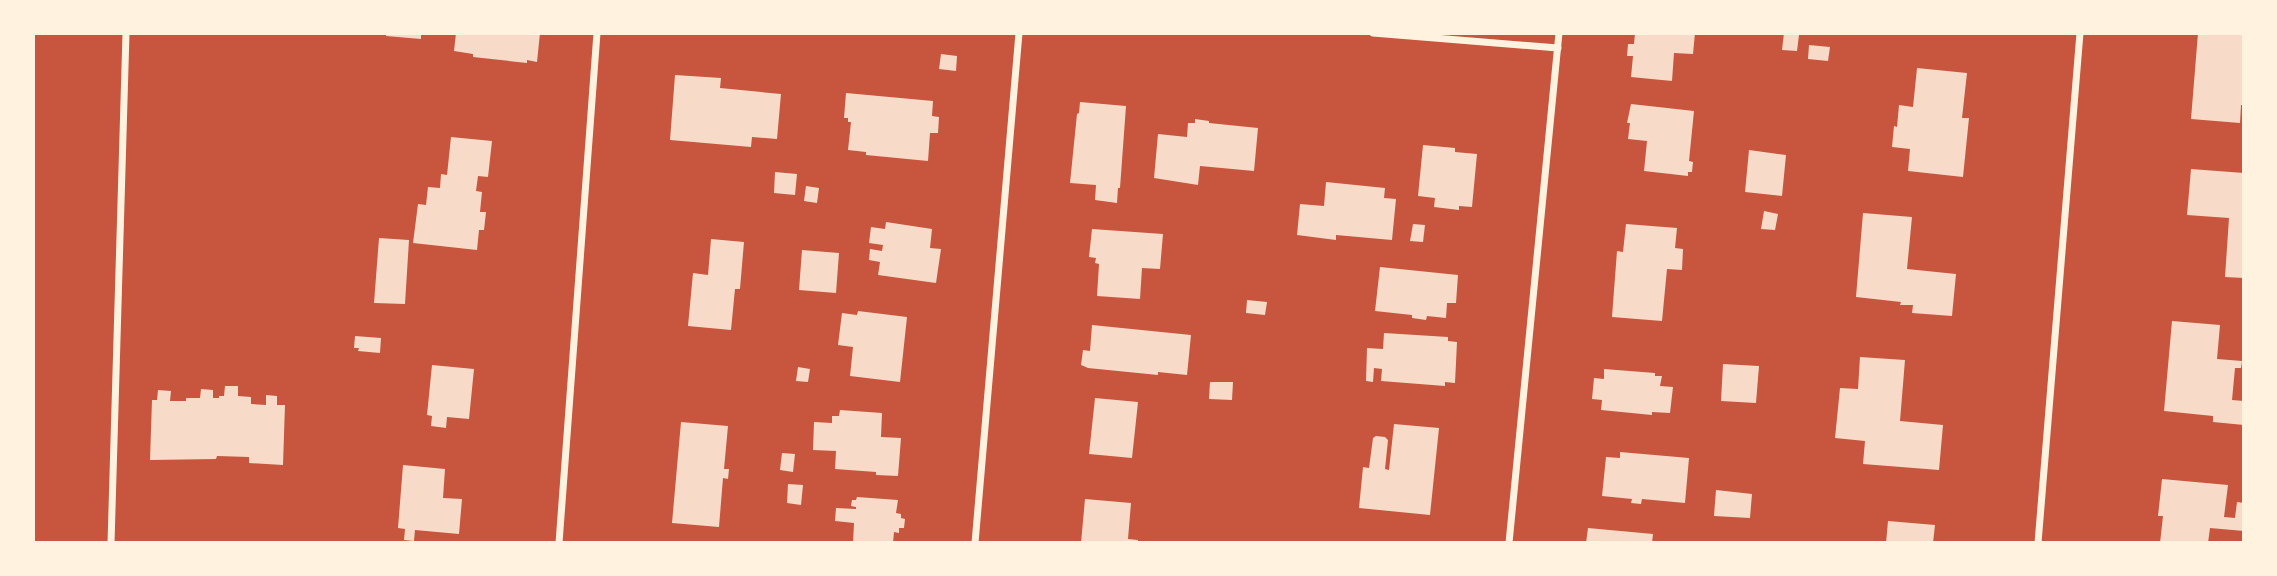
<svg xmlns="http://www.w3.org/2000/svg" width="2277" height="576" font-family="'Open Sans',sans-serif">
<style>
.building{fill:#f7dbc8}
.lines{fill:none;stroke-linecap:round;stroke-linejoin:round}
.minor{stroke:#fff3e0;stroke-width:7}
</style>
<rect width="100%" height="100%" fill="#c8553d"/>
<g class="building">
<path d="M 386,33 L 421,33 L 421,39 L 386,36 Z"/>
<path d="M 456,33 L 540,33 L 537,62 L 527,60 L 527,63 L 473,57 L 473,54 L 454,51 Z"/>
<path d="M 1635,33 L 1695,33 L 1693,54 L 1674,53 L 1672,81 L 1631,77 L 1633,56 L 1627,56 L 1628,44 L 1634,44 Z"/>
<path d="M 1784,33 L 1799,35 L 1797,51 L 1782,50 Z"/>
<path d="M 2198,33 L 2244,33 L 2244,105 L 2241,105 L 2240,123 L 2191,119 Z"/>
<path d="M 1809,45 L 1830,47 L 1828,61 L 1808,59 Z"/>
<path d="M 941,54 L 957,56 L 956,71 L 939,69 Z"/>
<path d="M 1917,68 L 1967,73 L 1962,118 L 1969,118 L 1963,177 L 1908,171 L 1910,149 L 1892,147 L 1894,126 L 1897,127 L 1899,105 L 1913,107 Z"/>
<path d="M 675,75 L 721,78 L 720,88 L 781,94 L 777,139 L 752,137 L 751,147 L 670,140 Z"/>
<path d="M 846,93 L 933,101 L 932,116 L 939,117 L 938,133 L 930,133 L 928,161 L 866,155 L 866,152 L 848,150 L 851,122 L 848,122 L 848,118 L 844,118 Z"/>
<path d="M 1080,102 L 1126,106 L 1120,188 L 1118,188 L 1117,203 L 1095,200 L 1096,185 L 1070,183 L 1077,114 L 1079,113 Z"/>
<path d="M 1631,104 L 1694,111 L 1689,161 L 1693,162 L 1692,172 L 1688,172 L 1688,176 L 1644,171 L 1647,141 L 1628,139 L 1630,123 L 1627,123 Z"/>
<path d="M 1195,119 L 1209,121 L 1209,123 L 1258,128 L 1254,171 L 1200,166 L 1198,185 L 1154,178 L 1158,134 L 1187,137 L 1188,123 L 1195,123 Z"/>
<path d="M 451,137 L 492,141 L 488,177 L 478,176 L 476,191 L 482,192 L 480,212 L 486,212 L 484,230 L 479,230 L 477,250 L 413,243 L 418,204 L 426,205 L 428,187 L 440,188 L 441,174 L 447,175 Z"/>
<path d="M 1423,145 L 1455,148 L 1455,152 L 1477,154 L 1472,207 L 1459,206 L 1459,210 L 1434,207 L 1435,198 L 1418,196 Z"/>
<path d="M 1749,150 L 1786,155 L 1782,196 L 1745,192 Z"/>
<path d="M 2191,169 L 2244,173 L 2244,278 L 2225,277 L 2229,218 L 2187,215 Z"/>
<path d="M 775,172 L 797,174 L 795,195 L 774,193 Z"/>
<path d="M 1326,182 L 1385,188 L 1384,198 L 1396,199 L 1392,240 L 1336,235 L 1336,240 L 1297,235 L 1300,204 L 1324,206 Z"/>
<path d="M 806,186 L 819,188 L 817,203 L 804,201 Z"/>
<path d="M 1764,211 L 1778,214 L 1775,230 L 1761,229 Z"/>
<path d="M 1863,213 L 1912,217 L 1907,269 L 1956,274 L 1952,316 L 1912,313 L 1913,305 L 1900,305 L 1901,302 L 1856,297 Z"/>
<path d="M 886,222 L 932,229 L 930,248 L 941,249 L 936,283 L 878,275 L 880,262 L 869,260 L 870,249 L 882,251 L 883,245 L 869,243 L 871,227 L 885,229 Z"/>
<path d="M 1413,224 L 1425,225 L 1423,242 L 1410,241 Z"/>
<path d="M 1626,224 L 1677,228 L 1675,248 L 1683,249 L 1682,270 L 1667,269 L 1662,321 L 1612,317 L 1617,251 L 1623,252 Z"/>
<path d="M 1092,229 L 1163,234 L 1160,269 L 1142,268 L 1140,299 L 1097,296 L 1099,264 L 1095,263 L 1096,258 L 1089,257 Z"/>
<path d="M 379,238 L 409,240 L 405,304 L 374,303 Z"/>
<path d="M 711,239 L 744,242 L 740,289 L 735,289 L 731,330 L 688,326 L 693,273 L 708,275 Z"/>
<path d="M 802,250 L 839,253 L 836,293 L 799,290 Z"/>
<path d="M 1380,267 L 1458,275 L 1456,303 L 1447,303 L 1446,318 L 1427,316 L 1426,320 L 1412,318 L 1412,315 L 1375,311 Z"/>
<path d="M 1247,300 L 1267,302 L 1265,315 L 1246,313 Z"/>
<path d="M 858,311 L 907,317 L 900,382 L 850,376 L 853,347 L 838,345 L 842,313 L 857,315 Z"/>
<path d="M 2172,321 L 2220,325 L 2217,359 L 2242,361 L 2241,368 L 2235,368 L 2232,400 L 2244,401 L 2244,425 L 2213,422 L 2213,416 L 2164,411 Z"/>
<path d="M 1092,325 L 1191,335 L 1187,375 L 1158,372 L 1158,375 L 1088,368 L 1081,365 L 1083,350 L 1090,351 Z"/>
<path d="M 1384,333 L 1448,337 L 1448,341 L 1457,342 L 1455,383 L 1445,382 L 1445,386 L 1381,381 L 1382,369 L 1374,368 L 1373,382 L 1366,381 L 1367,348 L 1383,349 Z"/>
<path d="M 355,336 L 381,338 L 380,353 L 358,351 L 359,348 L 354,348 Z"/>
<path d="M 1860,357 L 1905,360 L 1900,421 L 1943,425 L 1939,470 L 1863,464 L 1865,441 L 1835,438 L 1840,388 L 1858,389 Z"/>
<path d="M 1723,364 L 1759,366 L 1756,403 L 1721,401 Z"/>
<path d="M 432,365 L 474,369 L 469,419 L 447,417 L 446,428 L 431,426 L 432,416 L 427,415 Z"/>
<path d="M 798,367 L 810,369 L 808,382 L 796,381 Z"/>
<path d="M 1604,369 L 1655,373 L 1655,376 L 1662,376 L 1660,386 L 1673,387 L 1670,413 L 1652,412 L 1652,415 L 1601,410 L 1602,400 L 1592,399 L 1594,378 L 1604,379 Z"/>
<path d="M 1210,382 L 1233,382 L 1232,400 L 1209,399 Z"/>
<path d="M 225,386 L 238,386 L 238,396 L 251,397 L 251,404 L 266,405 L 266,395 L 277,396 L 277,405 L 285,405 L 283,465 L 249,463 L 249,457 L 217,456 L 216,459 L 150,460 L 152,400 L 157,400 L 158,390 L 171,391 L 170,401 L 186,401 L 186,398 L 200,398 L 201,389 L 213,390 L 213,398 L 219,398 L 219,396 L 224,396 Z"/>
<path d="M 1095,398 L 1138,402 L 1132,458 L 1089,454 Z"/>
<path d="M 840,410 L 882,413 L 881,437 L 901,438 L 898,476 L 876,475 L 876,472 L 835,469 L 836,451 L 813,450 L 814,422 L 832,423 L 832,416 L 839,416 Z"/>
<path d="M 681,422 L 728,426 L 724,469 L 729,469 L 728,479 L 723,478 L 719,527 L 672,523 Z"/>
<path d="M 1394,424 L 1439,428 L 1430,515 L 1359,508 L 1363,467 L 1369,468 L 1373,438 L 1376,436 L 1385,437 L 1388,440 L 1385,469 L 1389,470 Z"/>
<path d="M 1620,452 L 1689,458 L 1685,503 L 1642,499 L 1641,504 L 1631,503 L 1632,499 L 1602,496 L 1606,457 L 1620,458 Z"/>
<path d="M 782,453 L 795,454 L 793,472 L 780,470 Z"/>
<path d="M 403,465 L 445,469 L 443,498 L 462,499 L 459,534 L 415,530 L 414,541 L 404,540 L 405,529 L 398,528 Z"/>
<path d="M 2162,479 L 2228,485 L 2224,517 L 2235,518 L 2237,502 L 2244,503 L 2244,531 L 2210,528 L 2208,543 L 2160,543 L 2163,516 L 2158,516 Z"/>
<path d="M 788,484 L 803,485 L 801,505 L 787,503 Z"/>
<path d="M 1716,490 L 1752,494 L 1750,518 L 1714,516 Z"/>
<path d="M 857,497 L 898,500 L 896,513 L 901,514 L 901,518 L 905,519 L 904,528 L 899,528 L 899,533 L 894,532 L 893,543 L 853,543 L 854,523 L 835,521 L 836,508 L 856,509 L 856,507 L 851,506 L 852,500 L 856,500 Z"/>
<path d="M 1085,499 L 1131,503 L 1128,539 L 1138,540 L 1138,543 L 1081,543 Z"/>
<path d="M 1888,521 L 1935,525 L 1933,543 L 1886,543 Z"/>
<path d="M 1588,528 L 1653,534 L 1652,543 L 1586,543 Z"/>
</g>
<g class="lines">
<g class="minor">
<path d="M 1373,33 L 1558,48"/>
<path d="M 111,543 L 126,33"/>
<path d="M 559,543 L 597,33"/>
<path d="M 975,543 L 1019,33"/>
<path d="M 1509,543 L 1559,33"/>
<path d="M 2038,543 L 2080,33"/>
</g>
</g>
<rect width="2277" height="576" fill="none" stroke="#fff3e0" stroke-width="70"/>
</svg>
